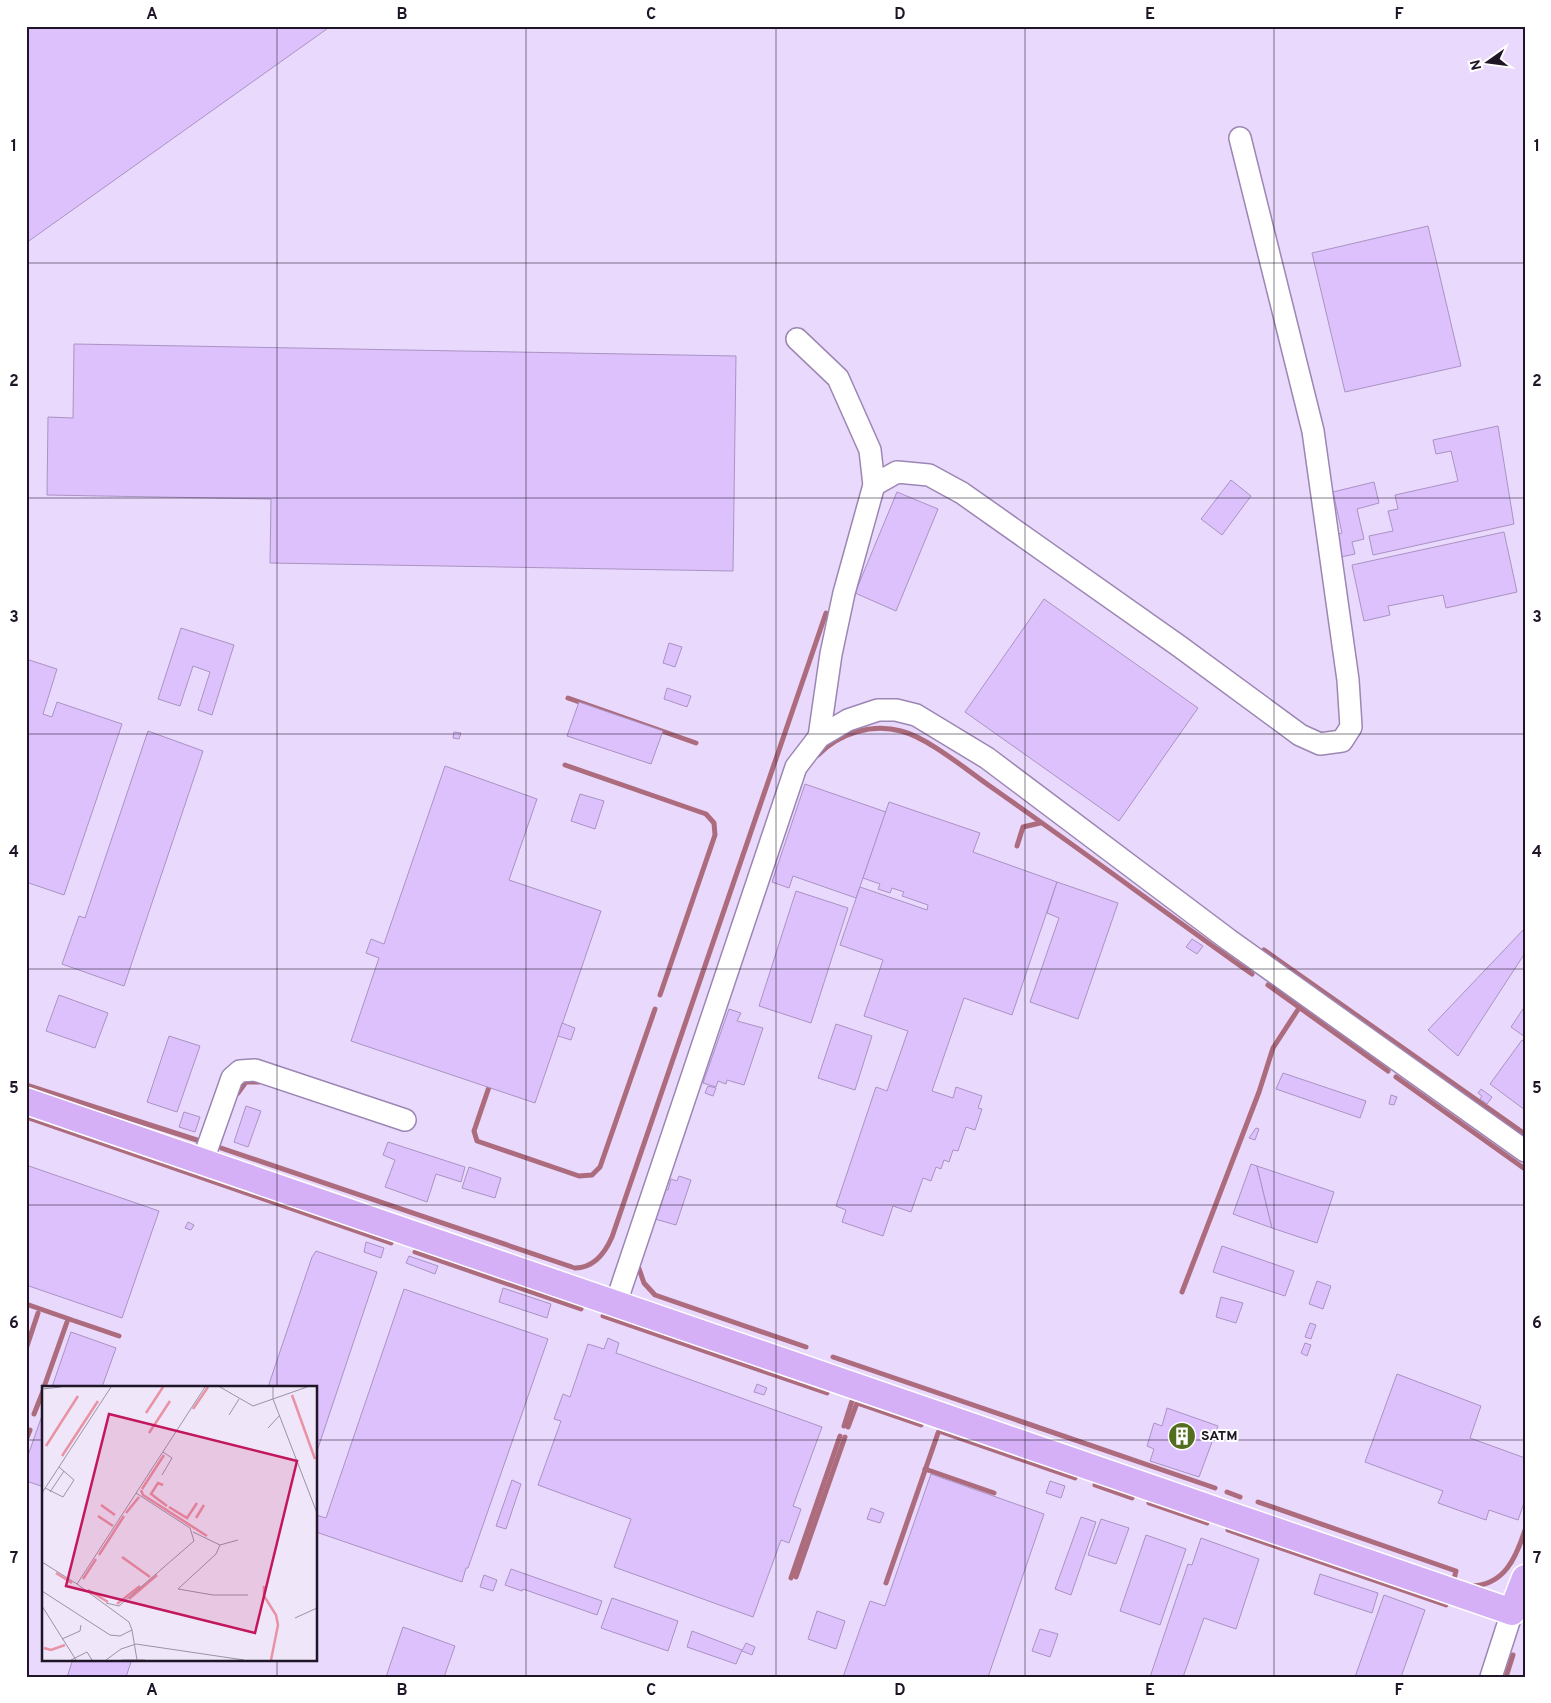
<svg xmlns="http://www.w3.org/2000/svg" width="1551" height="1703" font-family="Overpass,sans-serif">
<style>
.built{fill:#e9d9fc;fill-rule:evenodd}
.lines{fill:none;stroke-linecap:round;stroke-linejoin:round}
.stream{stroke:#ac6c7e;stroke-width:5}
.building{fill:#ddc1fc;stroke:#aa93c3}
.minor-casing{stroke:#9c86b4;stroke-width:24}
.major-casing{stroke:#fff;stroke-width:29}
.minor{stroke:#fff;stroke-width:21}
.major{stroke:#d5b0f7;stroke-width:26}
.grid{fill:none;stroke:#1e1527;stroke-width:1;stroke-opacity:0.55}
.labels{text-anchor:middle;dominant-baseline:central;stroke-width:4;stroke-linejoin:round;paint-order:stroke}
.poi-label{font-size:14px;font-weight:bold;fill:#1e1527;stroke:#fff;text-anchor:start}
.inset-river{fill:none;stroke:#e992a4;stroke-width:2.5}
.inset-road{fill:none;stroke:#9b92a6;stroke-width:1}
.view{fill:#c2185b;fill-opacity:0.15;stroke:#c2185b;stroke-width:2.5}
.inset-edge{fill:none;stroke:#1e1527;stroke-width:2.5}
.neatline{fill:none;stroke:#1e1527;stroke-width:2}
.grid-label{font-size:16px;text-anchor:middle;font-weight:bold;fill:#1e1527}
</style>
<rect width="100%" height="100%" fill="#efe6fa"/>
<path class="built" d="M 26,26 L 1525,26 L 1525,1677 L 26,1677 ZM 44,1387 L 316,1387 L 316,1659 L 44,1659 Z"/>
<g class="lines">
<g class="stream">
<path d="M 568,698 L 696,743"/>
<path d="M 818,755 C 839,733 872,723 901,731 C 929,738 969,772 994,789 C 1081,850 1166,913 1252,974"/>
<path d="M 565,765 L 706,814 L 714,823 L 715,835 L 660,995"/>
<path d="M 1017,846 L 1023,827 L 1040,823"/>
<path d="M 1264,950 L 1525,1134"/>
<path d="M 1268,985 L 1388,1071"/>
<path d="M 1396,1077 L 1525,1169"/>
<path d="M 26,1085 L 200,1141"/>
<path d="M 489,1087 L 474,1131 L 477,1141 L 579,1176 L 592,1175 L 600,1167 L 655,1009"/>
<path d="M 238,1093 L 246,1082 L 259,1082"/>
<path d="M 26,1117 L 391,1243"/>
<path d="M 221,1148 L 572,1267"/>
<path d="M 415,1252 L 581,1309"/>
<path d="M 637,1263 L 644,1283 L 655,1295 L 806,1347"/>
<path d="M 575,1268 C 594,1268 605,1253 612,1237 L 826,613"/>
<path d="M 1182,1292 L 1259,1092 L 1273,1048 L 1299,1008"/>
<path d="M 26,1304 L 72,1320"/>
<path d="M 603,1316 L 827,1393"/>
<path d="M 75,1321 L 119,1336"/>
<path d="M 26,1349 L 38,1313"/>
<path d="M 833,1357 L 1215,1488"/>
<path d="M 44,1387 L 67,1322"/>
<path d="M 34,1414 L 44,1389"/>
<path d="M 844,1426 L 852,1401"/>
<path d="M 848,1427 L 857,1403 L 921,1425"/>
<path d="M 939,1431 L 1075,1478"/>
<path d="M 26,1440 L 30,1430"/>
<path d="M 925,1469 L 994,1493"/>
<path d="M 1095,1485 L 1132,1498"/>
<path d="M 1227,1492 L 1240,1497"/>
<path d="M 1258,1502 L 1456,1571 L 1453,1583"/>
<path d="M 1149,1503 L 1207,1523"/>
<path d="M 1228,1530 L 1446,1605"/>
<path d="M 796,1577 L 845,1437"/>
<path d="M 791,1578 L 840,1436"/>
<path d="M 886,1583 L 938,1433"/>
<path d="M 1470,1586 C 1504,1586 1516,1558 1525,1530"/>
<path d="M 1506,1677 L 1513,1655"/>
</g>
</g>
<g class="building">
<path d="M 32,26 L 331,26 L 26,243 L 26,31 Z"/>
<path d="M 1428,226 L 1461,366 L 1345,392 L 1312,253 Z"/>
<path d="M 74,344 L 736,356 L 733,571 L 270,563 L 271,499 L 47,495 L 48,417 L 73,418 Z"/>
<path d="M 1498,426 L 1514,524 L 1373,555 L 1369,536 L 1393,531 L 1388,511 L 1398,509 L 1395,495 L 1458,481 L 1451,451 L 1436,454 L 1433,440 Z"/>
<path d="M 1231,480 L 1251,496 L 1222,535 L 1201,519 Z"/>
<path d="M 1374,482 L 1379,503 L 1357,509 L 1364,539 L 1352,542 L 1355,554 L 1341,557 L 1336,535 L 1342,533 L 1333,492 Z"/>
<path d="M 897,492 L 938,509 L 896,611 L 855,593 Z"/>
<path d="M 1504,532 L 1517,592 L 1446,608 L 1443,595 L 1388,606 L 1390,615 L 1364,621 L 1352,565 Z"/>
<path d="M 1044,599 L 1198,708 L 1119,821 L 965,712 Z"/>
<path d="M 181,628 L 234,645 L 212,715 L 198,710 L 210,672 L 193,666 L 180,706 L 158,699 Z"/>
<path d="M 669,643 L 682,647 L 675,667 L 663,663 Z"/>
<path d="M 26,659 L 57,669 L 43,714 L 52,717 L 57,702 L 122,724 L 64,895 L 26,882 Z"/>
<path d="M 667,688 L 691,696 L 687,707 L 664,699 Z"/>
<path d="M 579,702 L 663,731 L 651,764 L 567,736 Z"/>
<path d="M 148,731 L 203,751 L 124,986 L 62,964 L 79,916 L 85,918 Z"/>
<path d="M 454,732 L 461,733 L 459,739 L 453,738 Z"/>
<path d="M 445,766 L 537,799 L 509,880 L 601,911 L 535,1103 L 351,1041 L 379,958 L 366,953 L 371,939 L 384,944 Z"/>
<path d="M 805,784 L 886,812 L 856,898 L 793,876 L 789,888 L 772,882 Z"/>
<path d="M 580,794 L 604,801 L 595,829 L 571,821 Z"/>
<path d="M 889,802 L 980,833 L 973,852 L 1057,882 L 1012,1015 L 964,998 L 932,1091 L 953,1098 L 956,1087 L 982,1096 L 978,1108 L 982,1109 L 975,1130 L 966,1127 L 958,1151 L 953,1150 L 949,1162 L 944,1160 L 941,1169 L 936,1167 L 931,1181 L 923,1178 L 911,1212 L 893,1206 L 883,1236 L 842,1222 L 846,1210 L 836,1206 L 876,1087 L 887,1091 L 908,1031 L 864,1016 L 883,960 L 840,945 L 860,887 L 927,910 L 928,905 L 902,896 L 904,892 L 892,888 L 890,893 L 878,889 L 880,884 L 863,878 Z"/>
<path d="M 1057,882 L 1118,903 L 1078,1019 L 1030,1002 L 1059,918 L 1047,913 Z"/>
<path d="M 796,891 L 848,908 L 811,1023 L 759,1006 Z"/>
<path d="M 1525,928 L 1525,953 L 1458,1056 L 1428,1030 Z"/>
<path d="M 1192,939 L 1203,946 L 1197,954 L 1186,947 Z"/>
<path d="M 59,995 L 108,1013 L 95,1048 L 46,1031 Z"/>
<path d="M 1525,1006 L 1525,1037 L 1511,1027 Z"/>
<path d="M 729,1009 L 741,1013 L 737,1021 L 763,1028 L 744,1085 L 727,1080 L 726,1084 L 718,1081 L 716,1087 L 703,1083 Z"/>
<path d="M 562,1023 L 575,1028 L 571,1040 L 558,1036 Z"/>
<path d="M 836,1024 L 872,1036 L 855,1090 L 818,1078 Z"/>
<path d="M 169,1036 L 200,1046 L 177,1112 L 147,1102 Z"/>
<path d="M 1522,1040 L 1525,1042 L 1525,1110 L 1490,1084 Z"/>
<path d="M 1283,1073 L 1366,1101 L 1360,1118 L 1276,1089 Z"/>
<path d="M 708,1086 L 716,1088 L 713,1096 L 705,1093 Z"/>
<path d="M 1481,1089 L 1492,1097 L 1487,1104 L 1480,1099 L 1482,1096 L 1478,1093 Z"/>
<path d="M 1391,1095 L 1397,1097 L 1394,1105 L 1389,1104 Z"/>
<path d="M 246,1106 L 261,1111 L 248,1147 L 234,1142 Z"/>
<path d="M 184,1112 L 200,1117 L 195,1132 L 179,1127 Z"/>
<path d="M 1256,1128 L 1259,1129 L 1255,1140 L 1249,1138 Z"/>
<path d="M 388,1142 L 465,1167 L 461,1182 L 436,1174 L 427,1202 L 385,1187 L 395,1160 L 383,1155 Z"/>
<path d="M 1251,1164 L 1257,1166 L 1272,1228 L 1233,1214 Z"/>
<path d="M 26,1165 L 159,1211 L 122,1318 L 26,1285 Z"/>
<path d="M 1257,1166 L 1334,1192 L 1317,1243 L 1272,1228 Z"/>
<path d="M 469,1167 L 501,1178 L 495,1198 L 462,1188 Z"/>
<path d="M 679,1176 L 691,1180 L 676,1225 L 655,1219 L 665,1189 L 668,1190 L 671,1179 L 677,1181 Z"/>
<path d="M 188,1222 L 194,1225 L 191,1230 L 185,1228 Z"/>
<path d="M 366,1242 L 384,1248 L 381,1258 L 364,1252 Z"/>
<path d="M 1222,1246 L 1294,1271 L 1285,1296 L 1213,1272 Z"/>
<path d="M 316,1251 L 377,1272 L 316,1454 L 316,1387 L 268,1387 L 312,1257 Z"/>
<path d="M 409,1256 L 438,1266 L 435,1274 L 406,1263 Z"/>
<path d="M 1317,1281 L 1331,1286 L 1323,1309 L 1309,1304 Z"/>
<path d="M 503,1288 L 551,1304 L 547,1318 L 499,1302 Z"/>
<path d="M 404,1289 L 548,1339 L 468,1568 L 466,1568 L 462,1582 L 316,1532 L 316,1515 L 326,1518 Z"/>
<path d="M 1221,1297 L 1243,1303 L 1236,1323 L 1216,1317 Z"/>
<path d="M 1310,1323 L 1316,1325 L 1311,1339 L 1305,1337 Z"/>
<path d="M 71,1332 L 116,1348 L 102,1387 L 52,1387 Z"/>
<path d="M 608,1338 L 619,1343 L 616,1353 L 822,1427 L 793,1506 L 801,1509 L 789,1543 L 781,1540 L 753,1617 L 614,1567 L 631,1519 L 538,1485 L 561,1421 L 554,1419 L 563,1394 L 570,1397 L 588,1344 L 604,1349 Z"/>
<path d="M 1305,1343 L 1311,1345 L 1307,1356 L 1301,1353 Z"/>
<path d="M 1397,1374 L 1481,1406 L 1470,1438 L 1525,1458 L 1525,1500 L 1518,1520 L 1489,1510 L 1486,1520 L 1438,1503 L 1443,1491 L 1365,1462 Z"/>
<path d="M 757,1384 L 767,1388 L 764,1395 L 754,1392 Z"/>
<path d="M 1167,1408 L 1218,1426 L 1199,1477 L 1150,1461 L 1154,1449 L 1147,1446 L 1154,1423 L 1162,1426 Z"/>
<path d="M 44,1410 L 44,1487 L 26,1481 L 26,1461 Z"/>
<path d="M 931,1474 L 1044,1514 L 988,1677 L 843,1677 L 870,1601 L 885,1606 Z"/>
<path d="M 512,1480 L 521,1484 L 506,1529 L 496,1526 Z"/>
<path d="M 1050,1481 L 1065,1486 L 1061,1498 L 1046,1493 Z"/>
<path d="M 871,1508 L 884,1513 L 880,1523 L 867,1519 Z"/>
<path d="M 1081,1517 L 1096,1522 L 1071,1595 L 1055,1589 Z"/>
<path d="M 1101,1519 L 1129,1528 L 1116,1564 L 1088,1555 Z"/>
<path d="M 1146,1535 L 1186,1549 L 1160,1625 L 1120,1611 Z"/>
<path d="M 1201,1538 L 1259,1559 L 1236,1629 L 1204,1618 L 1183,1677 L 1150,1677 L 1188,1564 L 1192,1565 Z"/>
<path d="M 511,1569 L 602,1601 L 597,1615 L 523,1589 L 522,1591 L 505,1585 Z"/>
<path d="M 1320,1574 L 1378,1593 L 1372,1613 L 1314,1594 Z"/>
<path d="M 484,1575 L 497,1580 L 493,1591 L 480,1587 Z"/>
<path d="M 1384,1595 L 1425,1610 L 1401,1677 L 1355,1677 Z"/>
<path d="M 612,1598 L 678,1621 L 668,1651 L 601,1628 Z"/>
<path d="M 817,1611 L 845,1621 L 836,1649 L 808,1639 Z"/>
<path d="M 403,1627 L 455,1646 L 444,1677 L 386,1677 Z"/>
<path d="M 1040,1629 L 1058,1634 L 1050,1657 L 1032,1651 Z"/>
<path d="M 692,1631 L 742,1650 L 736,1664 L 687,1647 Z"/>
<path d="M 746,1643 L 755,1647 L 752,1655 L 742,1651 Z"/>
<path d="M 73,1659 L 132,1659 L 126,1677 L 67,1677 Z"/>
</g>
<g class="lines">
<g class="minor-casing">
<g id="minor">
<path d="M 797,339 L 838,378 L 870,450 L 874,485 L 844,593 L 831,654 L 819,737"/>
<path d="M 874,485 L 897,472 L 929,475 L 962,493 L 1179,646 L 1300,735 L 1320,744 L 1342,741 L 1351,727 L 1348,680 L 1313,431 L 1240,138"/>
<path d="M 202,1163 L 232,1078 L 240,1071 L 255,1070 L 405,1120"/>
<path d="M 616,1303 L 796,767 L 819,737 L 848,720 L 878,710 L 896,710 L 916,715 L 987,758 L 1229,940 L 1525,1151"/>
<path d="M 1491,1677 L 1512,1612"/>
</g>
</g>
<g class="major-casing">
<path id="major" d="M 26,1101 L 1512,1612 L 1525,1578"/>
</g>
<use href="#minor" class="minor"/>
<use href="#major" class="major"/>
</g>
<path class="grid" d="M 277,26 L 277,1387M 526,26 L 526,1677M 776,26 L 776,1677M 1025,26 L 1025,1677M 1274,26 L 1274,1677M 26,263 L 1525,263M 26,498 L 1525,498M 26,734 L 1525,734M 26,969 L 1525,969M 26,1205 L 1525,1205M 26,1440 L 44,1440M 316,1440 L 1525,1440M 277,1659 L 277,1677"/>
<defs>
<g id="building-disc" transform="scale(1.4375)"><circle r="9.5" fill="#546e21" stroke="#fff"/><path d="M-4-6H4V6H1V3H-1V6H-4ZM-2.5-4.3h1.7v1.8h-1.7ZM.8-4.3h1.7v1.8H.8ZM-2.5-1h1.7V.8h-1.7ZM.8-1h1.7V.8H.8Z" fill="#fff"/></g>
</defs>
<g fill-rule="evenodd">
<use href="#building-disc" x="1182" y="1436"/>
</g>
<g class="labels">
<g class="poi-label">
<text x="1201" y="1436">SATM</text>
</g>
</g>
<g transform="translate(42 1386)">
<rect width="275" height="275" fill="#efe6fa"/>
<path class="inset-river" d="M 250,9 L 273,73M 151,23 L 166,1M 104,27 L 121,1M 107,47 L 128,15M 4,60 L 36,10M 20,70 L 56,15M 121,99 L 116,97 L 109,108 L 125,120M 100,103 L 122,69M 99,104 L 101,109 L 165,150M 59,119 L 73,129M 127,121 L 145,132 L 155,117M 84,127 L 97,111M 56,130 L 71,140M 154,132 L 162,119M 57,169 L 82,130M 80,171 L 108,191M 14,187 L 30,197M 41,193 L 54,173M 222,200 L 222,210 L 234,229 L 236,239 L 229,274M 46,204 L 66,216M 87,213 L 115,189M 75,218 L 98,200M 2,262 L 9,264 L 23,259"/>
<path class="inset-road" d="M 178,1 L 211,20 L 265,1M 231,1 L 231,13 L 275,127M 0,3 L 19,1M 187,29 L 197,13M 226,42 L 238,29M 120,89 L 130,72 L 121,66M 3,102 L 21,111 L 32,94 L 17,81M 8,106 L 22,85M 0,107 L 69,1M 151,146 L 178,159 L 196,154M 178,159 L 174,168 L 136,203 L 171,209 L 206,209M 0,176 L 35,198M 0,205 L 68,249 L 78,250 L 90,244 L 87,236 L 35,198 L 163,1M 64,217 L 77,220 L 152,155 L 148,142 L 94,107M 0,220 L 34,274M 253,232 L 275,222M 90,244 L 95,274M 20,253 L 38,245 L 39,239M 29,274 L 45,266 L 50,274M 64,274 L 79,263 L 94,258 L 202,274M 80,274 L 103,274"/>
<path class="view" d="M 67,28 L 255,75 L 213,247 L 24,200 Z"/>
<rect width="275" height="275" class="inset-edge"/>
</g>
<rect width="1551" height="1703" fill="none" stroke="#ffffff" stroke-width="55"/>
<g transform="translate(1488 62) rotate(256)" stroke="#ffffff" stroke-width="4" paint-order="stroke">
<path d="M0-4L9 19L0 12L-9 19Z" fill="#1e1527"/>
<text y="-8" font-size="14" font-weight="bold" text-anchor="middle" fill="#1e1527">N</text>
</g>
<rect x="28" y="28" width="1496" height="1648" class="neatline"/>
<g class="grid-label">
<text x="152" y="19">A</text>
<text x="402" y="19">B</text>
<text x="651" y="19">C</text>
<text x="900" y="19">D</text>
<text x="1150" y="19">E</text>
<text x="1399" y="19">F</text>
<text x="14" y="151">1</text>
<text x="1537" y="151">1</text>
<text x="14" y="386">2</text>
<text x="1537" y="386">2</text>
<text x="14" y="622">3</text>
<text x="1537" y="622">3</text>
<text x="14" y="857">4</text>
<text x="1537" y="857">4</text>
<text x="14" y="1093">5</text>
<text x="1537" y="1093">5</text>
<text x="14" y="1328">6</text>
<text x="1537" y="1328">6</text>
<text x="14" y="1563">7</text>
<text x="1537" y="1563">7</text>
<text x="152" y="1695">A</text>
<text x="402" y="1695">B</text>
<text x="651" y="1695">C</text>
<text x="900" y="1695">D</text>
<text x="1150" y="1695">E</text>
<text x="1399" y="1695">F</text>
</g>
</svg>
